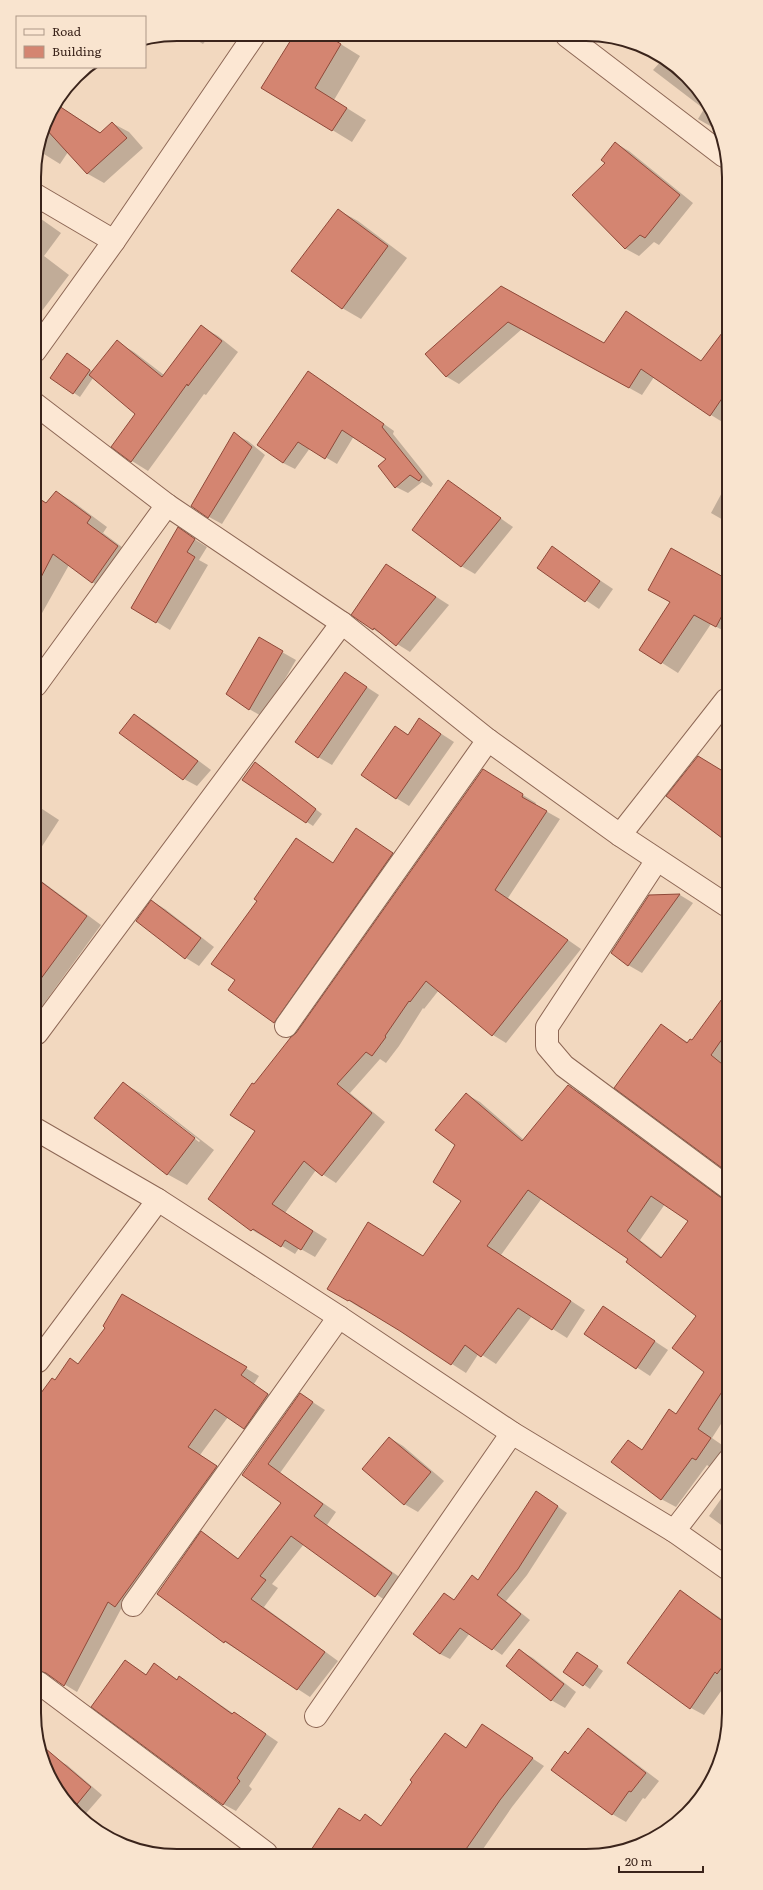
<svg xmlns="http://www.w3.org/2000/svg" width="763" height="1890" font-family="Literata,serif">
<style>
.shadow{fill:#0003;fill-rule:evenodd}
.building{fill:#d48571;stroke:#8f4939;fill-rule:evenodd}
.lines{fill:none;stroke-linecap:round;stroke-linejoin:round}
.minor-casing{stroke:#8d6755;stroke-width:24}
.minor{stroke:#fce7d3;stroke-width:22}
.rim{fill:none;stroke:#3b241b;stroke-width:2}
</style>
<rect width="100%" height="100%" fill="#f2d8bf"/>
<g class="shadow">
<path d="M 186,34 L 211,34 L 203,44 Z"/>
<path d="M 295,35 L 326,35 L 360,56 L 334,100 L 366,120 L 352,142 L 263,88 Z"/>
<path d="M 663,59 L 687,76 L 719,131 L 698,119 L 704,109 L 653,70 Z"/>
<path d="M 56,104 L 101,133 L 112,123 L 129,132 L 143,148 L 104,183 L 88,174 L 68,152 L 60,164 L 39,151 L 49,114 Z"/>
<path d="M 615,143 L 629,151 L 693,203 L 659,245 L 654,242 L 639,256 L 626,249 L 574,195 L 607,163 Z"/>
<path d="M 338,210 L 358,221 L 407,258 L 361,319 L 342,308 Z"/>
<path d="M 34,214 L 61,233 L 44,256 L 69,275 L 35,320 Z"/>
<path d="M 501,288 L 605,344 L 627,312 L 702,362 L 725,331 L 725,421 L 724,423 L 711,415 L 654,377 L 642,395 L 522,329 L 459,384 L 447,377 L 426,354 Z"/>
<path d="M 201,326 L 218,336 L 238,352 L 206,395 L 204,394 L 148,471 L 132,461 L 136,413 L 93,378 L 80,397 L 74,393 L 67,354 L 93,372 L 117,342 L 134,352 L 164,375 Z"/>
<path d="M 320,379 L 394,431 L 393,434 L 433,484 L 431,487 L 422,482 L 408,493 L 396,487 L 388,459 L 354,436 L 337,464 L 310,448 L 295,469 L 283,463 Z"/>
<path d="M 234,434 L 248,441 L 265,455 L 222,524 L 209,517 Z"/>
<path d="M 448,481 L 513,527 L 475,574 L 461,566 Z"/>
<path d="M 725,487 L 725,521 L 711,513 Z"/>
<path d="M 56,492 L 72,501 L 107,527 L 103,533 L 134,556 L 108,592 L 92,582 L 69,565 L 37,622 L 36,621 L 35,496 L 47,504 Z"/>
<path d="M 178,529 L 207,547 L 199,560 L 208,565 L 170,630 L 132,607 Z"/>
<path d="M 552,548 L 613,589 L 599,609 L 538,568 Z"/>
<path d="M 671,550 L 725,579 L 726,632 L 711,624 L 678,673 L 640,649 L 671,602 Z"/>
<path d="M 399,573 L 449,605 L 410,652 L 373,629 Z"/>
<path d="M 259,639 L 296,660 L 263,717 L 249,709 Z"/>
<path d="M 345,673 L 379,695 L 332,765 L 318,757 Z"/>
<path d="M 134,715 L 148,723 L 211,770 L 197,786 L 184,779 Z"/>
<path d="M 420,720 L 454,742 L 409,806 L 396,798 L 396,728 L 409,735 Z"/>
<path d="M 255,763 L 322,814 L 313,826 L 243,780 Z"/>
<path d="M 497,779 L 536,803 L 535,805 L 560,819 L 508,898 L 581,949 L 506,1043 L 493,1035 L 439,990 L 424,1009 L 423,1008 L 399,1046 L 386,1063 L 380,1059 L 350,1093 L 385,1122 L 336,1183 L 316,1170 L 285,1213 L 327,1239 L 315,1257 L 299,1248 L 295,1254 L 267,1237 L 266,1238 L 252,1230 L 256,1131 L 254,1085 L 297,1034 Z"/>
<path d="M 36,805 L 59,820 L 39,851 L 36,850 Z"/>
<path d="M 357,830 L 407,862 L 290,1030 L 275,1022 L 236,980 L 259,901 L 296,839 L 334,864 Z"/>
<path d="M 36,877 L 101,925 L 37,1013 Z"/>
<path d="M 680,895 L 693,903 L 642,973 L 628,965 L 649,896 Z"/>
<path d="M 152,901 L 165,909 L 214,947 L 199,966 L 186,958 L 137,921 Z"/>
<path d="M 727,993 L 727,1170 L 723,1167 L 662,1026 L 689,1043 L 693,1041 Z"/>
<path d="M 123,1083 L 142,1094 L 214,1150 L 187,1185 L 167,1174 ZM 140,1094 L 200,1141 L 199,1142 L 140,1096 Z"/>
<path d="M 568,1086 L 582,1094 L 727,1200 L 728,1413 L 712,1438 L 725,1447 L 711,1468 L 707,1465 L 676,1507 L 661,1499 L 628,1441 L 643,1450 L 677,1415 L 705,1371 L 697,1316 L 630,1259 L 542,1198 L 501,1255 L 585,1310 L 567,1338 L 532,1316 L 496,1364 L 479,1353 L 466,1373 L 363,1307 L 362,1309 L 328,1288 L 424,1257 L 462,1200 L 456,1145 L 466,1094 L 480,1102 L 524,1140 ZM 665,1204 L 689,1221 L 663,1258 L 640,1240 Z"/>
<path d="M 123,1295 L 259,1376 L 254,1384 L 281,1403 L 257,1436 L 228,1417 L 200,1455 L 230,1474 L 128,1614 L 121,1609 L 77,1692 L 54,1678 L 47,1679 L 39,1675 L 38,1398 L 52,1379 L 56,1381 L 79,1365 L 107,1327 Z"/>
<path d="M 603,1307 L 668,1350 L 650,1376 L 586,1334 Z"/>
<path d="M 300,1394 L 325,1410 L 280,1473 L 336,1512 L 327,1525 L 405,1581 L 389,1603 L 304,1544 L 272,1584 L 278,1588 L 264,1607 L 338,1661 L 310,1697 L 225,1642 L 158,1593 L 202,1532 L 239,1559 L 282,1502 L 243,1474 Z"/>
<path d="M 390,1438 L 403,1446 L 444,1481 L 418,1512 L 404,1504 Z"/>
<path d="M 728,1493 L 728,1530 L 709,1516 L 721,1499 L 723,1501 Z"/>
<path d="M 546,1498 L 567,1513 L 527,1575 L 506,1601 L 530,1620 L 502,1655 L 470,1633 L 450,1659 L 440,1654 L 444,1594 L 455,1600 L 479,1581 Z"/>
<path d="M 680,1591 L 725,1621 L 728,1617 L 729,1680 L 704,1715 L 691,1708 Z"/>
<path d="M 519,1650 L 533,1658 L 576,1692 L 565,1708 L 551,1700 Z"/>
<path d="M 584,1657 L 603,1671 L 590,1689 L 565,1671 Z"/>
<path d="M 126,1661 L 147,1675 L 154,1665 L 178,1680 L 180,1677 L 234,1714 L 234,1713 L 247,1721 L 278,1742 L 249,1786 L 252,1789 L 236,1811 L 223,1804 Z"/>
<path d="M 588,1729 L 601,1737 L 659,1781 L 645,1799 L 643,1798 L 626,1822 L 612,1814 L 569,1755 Z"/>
<path d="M 494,1733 L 544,1766 L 512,1807 L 481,1852 L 311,1853 L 361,1822 L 365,1816 L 382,1826 L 446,1734 L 467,1748 Z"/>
<path d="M 55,1758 L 67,1765 L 102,1795 L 82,1818 L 76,1814 L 49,1767 Z"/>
</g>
<g class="building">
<path d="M 294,35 L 326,35 L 341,44 L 315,88 L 347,108 L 332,131 L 261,88 Z"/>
<path d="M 56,104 L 100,133 L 112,122 L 127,138 L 87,174 L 45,128 L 49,114 Z"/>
<path d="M 615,142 L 680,195 L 645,238 L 640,235 L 625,249 L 572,195 L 605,163 L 601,160 Z"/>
<path d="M 338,209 L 388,246 L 342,309 L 291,271 Z"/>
<path d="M 501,286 L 604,343 L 626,311 L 701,361 L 725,329 L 725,394 L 710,416 L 641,369 L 629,388 L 508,322 L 446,377 L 425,354 Z"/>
<path d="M 201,325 L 222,341 L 188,386 L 187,384 L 131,462 L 111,447 L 135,414 L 89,375 L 117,340 L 162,377 Z"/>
<path d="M 67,353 L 90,370 L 73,394 L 50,378 Z"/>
<path d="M 308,371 L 384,424 L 382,427 L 422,477 L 419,481 L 410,475 L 395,488 L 378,466 L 386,459 L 342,430 L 325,459 L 298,442 L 283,463 L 257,445 Z"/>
<path d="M 234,432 L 252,447 L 208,518 L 191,506 Z"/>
<path d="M 448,480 L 501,518 L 461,567 L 412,530 Z"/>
<path d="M 56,491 L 91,517 L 87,523 L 118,546 L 92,583 L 53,554 L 36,587 L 35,496 L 46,503 Z"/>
<path d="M 178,527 L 195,539 L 187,552 L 195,557 L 156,623 L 131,608 Z"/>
<path d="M 552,546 L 600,581 L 585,602 L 537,568 Z"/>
<path d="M 671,548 L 725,578 L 726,608 L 716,627 L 694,615 L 661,664 L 639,650 L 670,602 L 648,590 Z"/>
<path d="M 386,564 L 436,597 L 396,646 L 374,628 L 373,630 L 351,615 Z"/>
<path d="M 259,637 L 283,651 L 249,710 L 226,694 Z"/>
<path d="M 345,672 L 367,687 L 318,758 L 295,742 Z"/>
<path d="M 134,714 L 198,761 L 183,780 L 119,733 Z"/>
<path d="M 419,718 L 441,734 L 396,799 L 361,775 L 395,726 L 408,735 Z"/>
<path d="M 698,756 L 726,773 L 726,841 L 666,796 Z"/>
<path d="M 255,762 L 316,809 L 306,823 L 242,780 Z"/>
<path d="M 483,769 L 523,794 L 522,797 L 547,811 L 495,890 L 568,940 L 492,1036 L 426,981 L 410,1002 L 409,1001 L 385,1036 L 386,1037 L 372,1056 L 366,1052 L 337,1084 L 372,1113 L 322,1176 L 304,1161 L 272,1204 L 313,1231 L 301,1250 L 285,1240 L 281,1247 L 253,1229 L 251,1231 L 208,1199 L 255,1131 L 230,1115 L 252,1083 L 254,1084 L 291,1037 L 296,1033 Z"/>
<path d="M 356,828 L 393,853 L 274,1023 L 228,990 L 235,980 L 211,964 L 257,901 L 254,899 L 296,838 L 333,863 Z"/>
<path d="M 36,878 L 87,916 L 37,984 L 37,938 Z"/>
<path d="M 680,894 L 628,966 L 611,953 L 649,895 Z"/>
<path d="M 151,900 L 201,938 L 185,959 L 136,921 Z"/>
<path d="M 727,992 L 727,1032 L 711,1055 L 727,1068 L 727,1160 L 722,1168 L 614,1088 L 661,1024 L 687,1043 L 690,1039 L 692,1040 Z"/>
<path d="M 123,1082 L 195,1138 L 167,1175 L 94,1118 Z"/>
<path d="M 568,1085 L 720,1197 L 727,1199 L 728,1389 L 725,1387 L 698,1429 L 711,1438 L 696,1460 L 692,1458 L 661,1500 L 611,1462 L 628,1440 L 642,1450 L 669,1409 L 676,1414 L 704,1372 L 672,1348 L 696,1316 L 626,1262 L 628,1259 L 528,1190 L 487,1246 L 571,1301 L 552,1330 L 518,1308 L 481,1357 L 465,1345 L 451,1365 L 400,1331 L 349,1300 L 348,1301 L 327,1289 L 368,1222 L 423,1256 L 461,1201 L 433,1182 L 455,1145 L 435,1130 L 466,1093 L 522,1141 ZM 651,1196 L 688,1221 L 661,1258 L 627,1231 Z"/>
<path d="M 122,1294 L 247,1367 L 241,1375 L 268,1394 L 244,1429 L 215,1409 L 188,1447 L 217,1466 L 115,1607 L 108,1602 L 64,1686 L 46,1673 L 39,1671 L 38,1397 L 52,1378 L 55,1380 L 70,1358 L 78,1364 L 105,1328 L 103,1326 Z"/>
<path d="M 603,1306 L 655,1341 L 636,1369 L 584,1334 Z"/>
<path d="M 300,1393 L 313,1402 L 268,1464 L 323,1504 L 314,1516 L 392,1573 L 375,1597 L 291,1536 L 260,1576 L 266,1580 L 251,1599 L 325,1652 L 297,1690 L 225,1641 L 224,1643 L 157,1594 L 201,1531 L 238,1559 L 281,1503 L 242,1475 Z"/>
<path d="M 389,1437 L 431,1472 L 404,1505 L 362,1469 Z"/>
<path d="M 536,1491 L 558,1506 L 518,1569 L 497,1595 L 521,1614 L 492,1650 L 460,1628 L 440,1654 L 413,1634 L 444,1593 L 454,1600 L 472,1575 L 478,1580 Z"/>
<path d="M 680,1590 L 728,1625 L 729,1658 L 717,1674 L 715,1672 L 690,1709 L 627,1663 Z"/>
<path d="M 519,1649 L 564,1684 L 551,1701 L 506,1666 Z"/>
<path d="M 577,1652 L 598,1666 L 583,1686 L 563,1672 Z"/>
<path d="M 125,1660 L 146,1675 L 154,1663 L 177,1680 L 179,1676 L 232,1714 L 234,1712 L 266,1734 L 237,1778 L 240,1781 L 223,1805 L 91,1707 Z"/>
<path d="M 482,1724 L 533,1758 L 500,1800 L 464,1852 L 309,1853 L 339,1808 L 360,1821 L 365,1814 L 381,1826 L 412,1782 L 410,1780 L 445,1733 L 466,1748 Z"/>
<path d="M 588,1728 L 646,1773 L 631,1792 L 629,1791 L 612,1815 L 551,1770 L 565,1751 L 568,1754 Z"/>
<path d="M 39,1743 L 91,1787 L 73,1809 L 39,1750 Z"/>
</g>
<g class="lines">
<g class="minor-casing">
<g id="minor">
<path d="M 567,36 L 724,156"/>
<path d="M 34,194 L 114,241"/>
<path d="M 35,351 L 114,241 L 255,34"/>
<path d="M 35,404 L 167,505 L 342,623 L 488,740 L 620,835 L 726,905"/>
<path d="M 36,685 L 167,505"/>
<path d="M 620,835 L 726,700"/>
<path d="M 657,860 L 547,1027 L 547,1046 L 564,1066 L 727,1187"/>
<path d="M 286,1026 L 488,740"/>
<path d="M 37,1033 L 342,623"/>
<path d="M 37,1130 L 158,1200 L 339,1317 L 512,1433 L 674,1531 L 728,1569"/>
<path d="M 38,1361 L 158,1200"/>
<path d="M 674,1531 L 728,1461"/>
<path d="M 133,1605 L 339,1317"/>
<path d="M 39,1683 L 266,1853"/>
<path d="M 316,1716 L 512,1433"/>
</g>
</g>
<use href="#minor" class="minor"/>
</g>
<path d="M0 0H763V1890H0ZM177 41H586A136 136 0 0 1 722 177V1713A136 136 0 0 1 586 1849H177A136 136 0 0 1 41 1713V177A136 136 0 0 1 177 41Z" fill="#f9e4cf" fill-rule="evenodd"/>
<path class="rim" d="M177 41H586A136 136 0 0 1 722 177V1713A136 136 0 0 1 586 1849H177A136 136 0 0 1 41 1713V177A136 136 0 0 1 177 41Z"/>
<rect x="16" y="16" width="130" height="52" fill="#f9e4cf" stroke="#ad9787"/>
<rect x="24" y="29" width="20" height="6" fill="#fce7d3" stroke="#ad9787"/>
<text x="52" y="36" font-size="12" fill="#3b241b">Road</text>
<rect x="24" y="46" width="20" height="12" fill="#d48571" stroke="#ad9787"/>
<text x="52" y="56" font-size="12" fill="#3b241b">Building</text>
<path d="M619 1866v6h84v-6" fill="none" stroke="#3b241b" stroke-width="2"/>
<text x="625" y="1866" font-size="12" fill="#3b241b" stroke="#f9e4cf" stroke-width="3" paint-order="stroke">20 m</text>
</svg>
